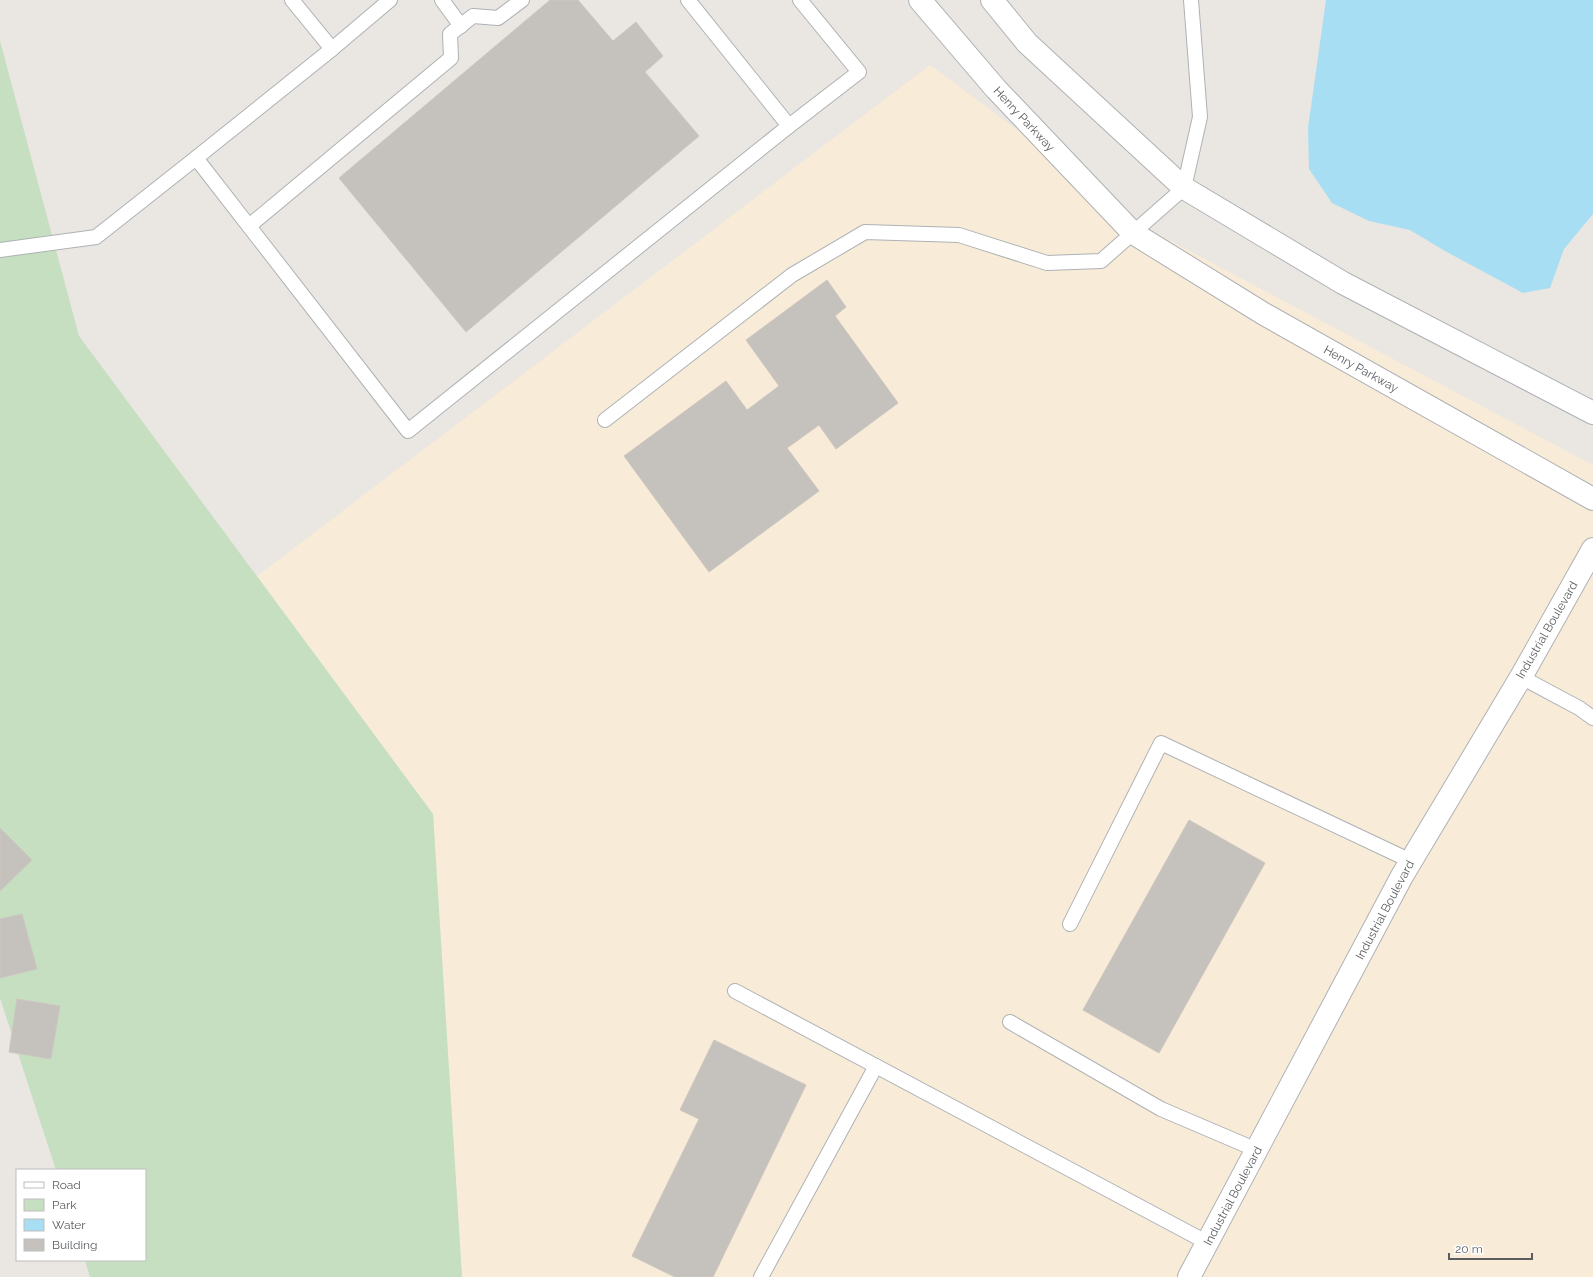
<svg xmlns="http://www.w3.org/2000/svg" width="1593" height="1277" font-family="Raleway,sans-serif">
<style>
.commercial{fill:#f8ebd7}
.green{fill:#c5dfc0}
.water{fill:#a8def3}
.building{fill:#c5c1bd;stroke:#cec7c0}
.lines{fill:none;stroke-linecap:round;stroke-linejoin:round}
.service-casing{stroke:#aeb2b5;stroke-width:16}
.tertiary-casing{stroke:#aeb2b5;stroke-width:24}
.service{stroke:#fff;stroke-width:14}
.tertiary{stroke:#fff;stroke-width:22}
.labels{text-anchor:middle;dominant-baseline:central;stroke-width:3;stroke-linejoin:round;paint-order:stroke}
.street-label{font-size:12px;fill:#595d60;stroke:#fff}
</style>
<rect width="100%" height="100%" fill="#eae6e1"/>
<path class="commercial" d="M 930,65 L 1154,232 L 1593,465 L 1593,1277 L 462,1277 L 433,814 L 257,576 Z"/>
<path class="green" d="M 0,41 L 79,336 L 433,814 L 462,1277 L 90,1277 L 85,1260 L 145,1260 L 145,1170 L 56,1170 L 0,998 Z"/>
<path class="water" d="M 1326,0 L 1593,0 L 1593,214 L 1564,249 L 1550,288 L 1523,293 L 1445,251 L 1410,230 L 1369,221 L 1332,203 L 1309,169 L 1308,128 Z"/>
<g class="building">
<path d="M 550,0 L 578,0 L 613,41 L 636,22 L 663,56 L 645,72 L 699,136 L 466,332 L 339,178 Z"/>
<path d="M 827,280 L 846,307 L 835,316 L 898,403 L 836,449 L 819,425 L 787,448 L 819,491 L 709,572 L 624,456 L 726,381 L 747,410 L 779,386 L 746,340 Z"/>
<path d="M 1189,820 L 1265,863 L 1159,1053 L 1083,1010 Z"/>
<path d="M 0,828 L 32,860 L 0,891 Z"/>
<path d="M 22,914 L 37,969 L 0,978 L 0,919 Z"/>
<path d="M 17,999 L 60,1006 L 51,1059 L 9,1052 Z"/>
<path d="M 714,1040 L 806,1085 L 713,1277 L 675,1277 L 632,1256 L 699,1119 L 680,1110 Z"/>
</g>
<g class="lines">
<g class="service-casing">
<g id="service">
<path d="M 292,0 L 332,49 L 390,0"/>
<path d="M 442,0 L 461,26"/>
<path d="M 688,0 L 789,126"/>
<path d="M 196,158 L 332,49"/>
<path d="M 249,226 L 451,58 L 450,34 L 473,16 L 498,18 L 522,0"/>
<path d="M 0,250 L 96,237 L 196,158 L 408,431 L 789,126 L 859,72 L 800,0"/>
<path d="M 605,420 L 792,275 L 865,232 L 959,235 L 1047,263 L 1101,261 L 1184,188 L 1200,117 L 1191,0"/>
<path d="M 1521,677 L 1579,708 L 1593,718"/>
<path d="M 1070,924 L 1161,743 L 1411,861"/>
<path d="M 735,991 L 1208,1243"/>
<path d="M 1010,1022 L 1161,1109 L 1257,1150"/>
<path d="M 761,1277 L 876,1066"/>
</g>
</g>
<g class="tertiary-casing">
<g id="tertiary">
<path d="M 920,0 L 996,89 L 1133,233 L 1264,314 L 1593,499"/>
<path d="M 992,0 L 1027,43 L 1184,188 L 1343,283 L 1593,413"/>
<path d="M 1189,1277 L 1402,876 L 1521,677 L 1593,549"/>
</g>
</g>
<use href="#service" class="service"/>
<use href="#tertiary" class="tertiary"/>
</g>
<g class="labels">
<g class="street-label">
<text transform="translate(1024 119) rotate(47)">Henry Parkway</text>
<text transform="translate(1361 369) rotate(29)">Henry Parkway</text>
<text transform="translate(1547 630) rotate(-60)">Industrial Boulevard</text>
<text transform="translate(1385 910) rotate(-62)">Industrial Boulevard</text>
<text transform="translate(1233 1196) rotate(-62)">Industrial Boulevard</text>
</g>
</g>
<rect x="16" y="1169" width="130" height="92" fill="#ffffff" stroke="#bdbebf"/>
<rect x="24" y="1182" width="20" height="6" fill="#ffffff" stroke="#bdbebf"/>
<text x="52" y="1189" font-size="12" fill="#595d60">Road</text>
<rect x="24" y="1199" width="20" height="12" fill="#c5dfc0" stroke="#bdbebf"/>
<text x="52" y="1209" font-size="12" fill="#595d60">Park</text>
<rect x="24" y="1219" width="20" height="12" fill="#a8def3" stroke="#bdbebf"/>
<text x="52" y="1229" font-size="12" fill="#595d60">Water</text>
<rect x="24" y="1239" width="20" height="12" fill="#c5c1bd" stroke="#bdbebf"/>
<text x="52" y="1249" font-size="12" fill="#595d60">Building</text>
<path d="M1449 1253v6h83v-6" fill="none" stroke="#595d60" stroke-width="2"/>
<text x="1455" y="1253" font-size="12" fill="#595d60" stroke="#ffffff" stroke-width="3" paint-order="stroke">20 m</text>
</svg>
